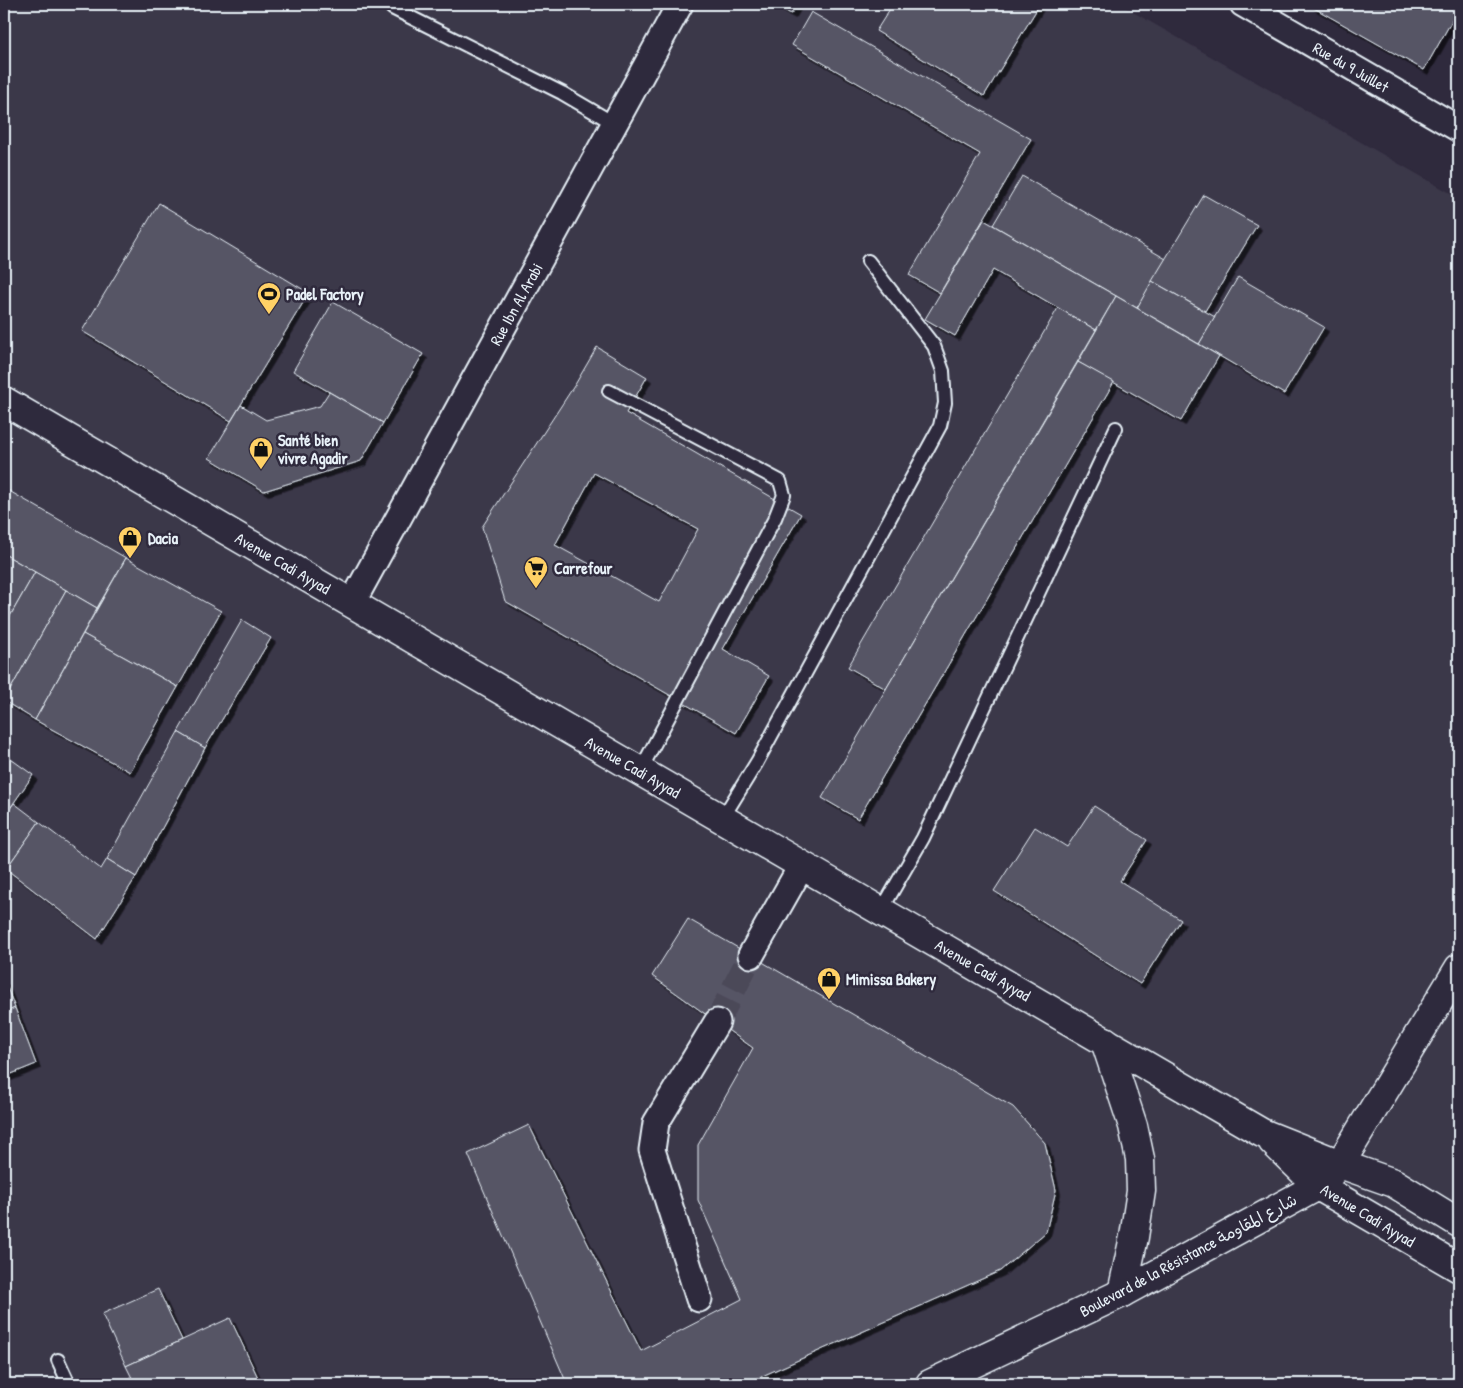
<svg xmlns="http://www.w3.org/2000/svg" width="1463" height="1388" font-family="'Patrick Hand','Playpen Sans Arabic',sans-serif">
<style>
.built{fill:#3b3749}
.building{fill:#575565;stroke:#e8f1f8;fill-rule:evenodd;filter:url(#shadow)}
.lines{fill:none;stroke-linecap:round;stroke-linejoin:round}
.street-tunnel{stroke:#4b4859;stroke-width:25;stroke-dasharray:25 12;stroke-linecap:butt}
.lane-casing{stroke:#e8f1f8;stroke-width:16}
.street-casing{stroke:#e8f1f8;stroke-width:29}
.secondary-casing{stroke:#e8f1f8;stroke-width:31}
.lane{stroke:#2f2a3d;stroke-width:12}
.street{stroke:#2f2a3d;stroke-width:25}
.secondary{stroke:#2f2a3d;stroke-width:28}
.labels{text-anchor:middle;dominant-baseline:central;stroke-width:5;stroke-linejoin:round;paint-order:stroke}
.street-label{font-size:16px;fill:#e8f1f8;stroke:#2f2a3d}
.poi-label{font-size:16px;font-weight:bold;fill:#e8f1f8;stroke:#2f2a3d;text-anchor:start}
</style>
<defs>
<filter id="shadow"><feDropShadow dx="4.5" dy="4.5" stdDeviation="0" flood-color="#0009"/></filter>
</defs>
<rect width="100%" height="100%" fill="#2f2a3d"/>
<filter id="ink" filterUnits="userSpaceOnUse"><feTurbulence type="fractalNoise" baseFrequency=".02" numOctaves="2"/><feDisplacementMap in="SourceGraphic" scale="10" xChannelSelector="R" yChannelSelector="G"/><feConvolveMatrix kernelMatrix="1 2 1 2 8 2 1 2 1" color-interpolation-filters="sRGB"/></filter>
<g filter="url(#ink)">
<path class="built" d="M 4,4 L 1119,4 L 1459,198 L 1459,1384 L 4,1384 Z"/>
<g class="building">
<path d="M 773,4 L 797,4 L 791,14 Z"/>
<path d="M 893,4 L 1040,4 L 984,96 L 876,31 Z"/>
<path d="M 1307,4 L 1453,4 L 1459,8 L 1424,70 Z"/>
<path d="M 811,12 L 1031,139 L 940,293 L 909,275 L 980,154 L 792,45 Z"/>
<path d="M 1022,176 L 1166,259 L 1137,308 L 993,225 Z"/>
<path d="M 1204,195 L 1257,225 L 1205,311 L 1152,281 Z"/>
<path d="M 159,203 L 309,293 L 231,421 L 82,331 Z"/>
<path d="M 984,220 L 1116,296 L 1096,330 L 993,270 L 955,336 L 925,319 Z"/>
<path d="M 1238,277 L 1324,327 L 1284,394 L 1199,344 Z"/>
<path d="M 1152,281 L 1215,317 L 1199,344 L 1137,308 Z"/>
<path d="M 1116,296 L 1219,356 L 1181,421 L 1078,362 Z"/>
<path d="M 333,302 L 423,354 L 383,423 L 293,371 Z"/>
<path d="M 1058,308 L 1096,330 L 886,689 L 848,667 Z"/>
<path d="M 597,347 L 647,377 L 626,413 L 801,514 L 723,649 L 769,676 L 736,733 L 505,601 L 482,527 L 576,383 ZM 594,473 L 698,529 L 659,602 L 555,545 Z"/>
<path d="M 1078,362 L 1114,382 L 858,819 L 822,798 Z"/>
<path d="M 329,392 L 383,423 L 361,461 L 264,491 L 209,458 L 241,405 L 266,420 L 320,406 Z"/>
<path d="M 4,488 L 126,558 L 97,608 L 4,554 Z"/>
<path d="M 4,554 L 35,572 L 4,627 Z"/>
<path d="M 126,558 L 221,611 L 178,687 L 83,634 Z"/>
<path d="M 35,572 L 66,590 L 4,701 L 4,627 Z"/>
<path d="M 66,590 L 97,608 L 35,720 L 4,701 Z"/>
<path d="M 242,620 L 271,638 L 205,748 L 178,732 Z"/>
<path d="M 83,634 L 178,687 L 130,772 L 35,720 Z"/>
<path d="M 178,732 L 205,748 L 136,877 L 107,859 Z"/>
<path d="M 4,754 L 33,775 L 4,817 Z"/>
<path d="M 14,803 L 39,822 L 6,869 L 4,867 L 4,817 Z"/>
<path d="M 1094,806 L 1147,840 L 1120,881 L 1181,920 L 1140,984 L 994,891 L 1035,827 L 1067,847 Z"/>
<path d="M 39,822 L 101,869 L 107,859 L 136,877 L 97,939 L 6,869 Z"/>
<path d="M 688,919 L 1013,1107 L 1045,1143 L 1056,1190 L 1046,1232 L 1000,1271 L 744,1384 L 567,1384 L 468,1154 L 529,1125 L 641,1351 L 742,1299 L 698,1200 L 698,1145 L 753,1048 L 652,976 Z"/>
<path d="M 4,980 L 15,1008 L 4,1013 Z"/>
<path d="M 15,1008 L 36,1064 L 4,1077 L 4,1013 Z"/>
<path d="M 1459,1103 L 1459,1136 L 1457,1119 L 1454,1105 Z"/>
<path d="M 158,1289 L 182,1340 L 126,1366 L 102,1314 Z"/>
<path d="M 230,1318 L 261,1384 L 135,1384 L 126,1366 Z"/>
</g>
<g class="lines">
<path class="street-tunnel" d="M 717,1022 L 751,955"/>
<g class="lane-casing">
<g id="lane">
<path d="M 392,8 L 562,93 L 615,124"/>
<path d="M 609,391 L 780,481 L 784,495 L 775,518 L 640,771"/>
<path d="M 722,819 L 757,762 L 940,426 L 945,403 L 943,371 L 934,346 L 868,261"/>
<path d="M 881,911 L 923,838 L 1116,428"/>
<path d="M 58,1360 L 69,1384"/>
</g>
</g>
<g class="street-casing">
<g id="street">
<path d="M 1243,4 L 1459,129"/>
<path d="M 352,603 L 680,4"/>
<path d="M 751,955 L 802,865"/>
<path d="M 699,1299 L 652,1150 L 656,1123 L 717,1022"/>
</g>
</g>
<g class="secondary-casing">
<g id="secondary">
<path d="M 4,401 L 1262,1133 L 1340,1164 L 1394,1183 L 1459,1223"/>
<path d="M 1105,1041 L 1133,1126 L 1140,1159 L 1141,1191 L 1134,1237 L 1122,1293"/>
<path d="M 1273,1142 L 1318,1186 L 1459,1268"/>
<path d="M 930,1384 L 1122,1293 L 1318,1186 L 1340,1164 L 1459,968"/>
</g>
</g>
<use href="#lane" class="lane"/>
<use href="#street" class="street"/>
<use href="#secondary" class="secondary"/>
</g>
</g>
<defs>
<g id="stadium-pin" transform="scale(1.25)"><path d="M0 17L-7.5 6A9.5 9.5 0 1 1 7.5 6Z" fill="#ffd166" stroke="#2f2a3d"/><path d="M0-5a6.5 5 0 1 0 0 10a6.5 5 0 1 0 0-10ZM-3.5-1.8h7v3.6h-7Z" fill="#111"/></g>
<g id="shop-pin" transform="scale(1.25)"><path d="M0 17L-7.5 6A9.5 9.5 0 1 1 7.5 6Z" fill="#ffd166" stroke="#2f2a3d"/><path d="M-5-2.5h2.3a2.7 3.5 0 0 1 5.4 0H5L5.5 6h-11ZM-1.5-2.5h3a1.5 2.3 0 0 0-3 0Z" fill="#111"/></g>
<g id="supermarket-pin" transform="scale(1.25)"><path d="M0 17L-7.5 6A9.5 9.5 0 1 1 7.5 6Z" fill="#ffd166" stroke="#2f2a3d"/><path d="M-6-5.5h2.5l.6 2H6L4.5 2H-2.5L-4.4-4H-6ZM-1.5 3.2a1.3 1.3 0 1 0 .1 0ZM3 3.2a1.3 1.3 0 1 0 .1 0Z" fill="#111"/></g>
</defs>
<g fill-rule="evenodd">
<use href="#stadium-pin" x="269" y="294"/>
<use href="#shop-pin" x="261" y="449"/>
<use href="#shop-pin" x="130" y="538"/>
<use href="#supermarket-pin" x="536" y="568"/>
<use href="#shop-pin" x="829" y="979"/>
</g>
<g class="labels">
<g class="street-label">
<text transform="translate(1351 67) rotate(30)">Rue du 9 Juillet</text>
<text transform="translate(516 304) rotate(-61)">Rue Ibn Al Arabi</text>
<text transform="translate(283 563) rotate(30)">Avenue Cadi Ayyad</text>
<text transform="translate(633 767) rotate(30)">Avenue Cadi Ayyad</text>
<text transform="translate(983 970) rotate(30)">Avenue Cadi Ayyad</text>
<text transform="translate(1368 1215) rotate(31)">Avenue Cadi Ayyad</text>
<text transform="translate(1188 1255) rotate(-28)">Boulevard de la Résistance شارع المقاومة</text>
</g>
<g class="poi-label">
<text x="286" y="294">Padel Factory</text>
<text x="278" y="440">Santé bien<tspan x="278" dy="18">vivre Agadir</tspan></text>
<text x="148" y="538">Dacia</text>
<text x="554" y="568">Carrefour</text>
<text x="846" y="979">Mimissa Bakery</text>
</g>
</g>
<rect width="1463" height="1388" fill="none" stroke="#2f2a3d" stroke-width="20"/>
<rect x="10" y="10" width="1443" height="1368" fill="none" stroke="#e8f1f8" stroke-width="2" filter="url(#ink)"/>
</svg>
